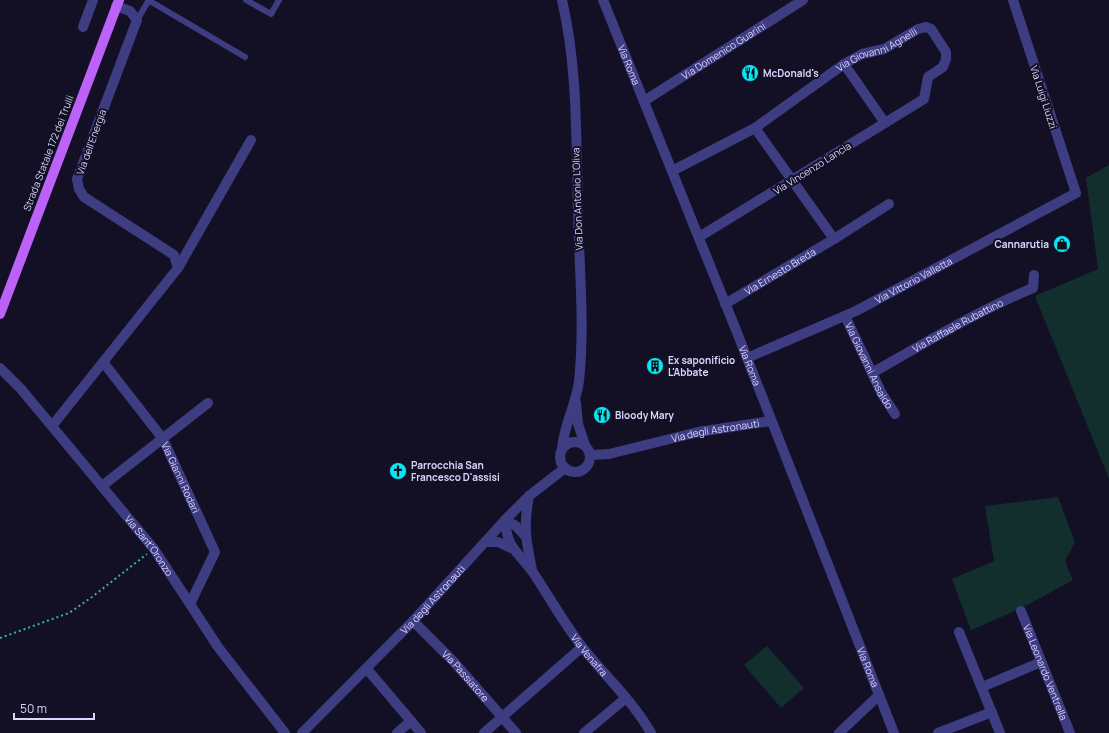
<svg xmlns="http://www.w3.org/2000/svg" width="1109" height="733" font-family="Manrope,sans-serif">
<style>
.green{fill:#132f2d}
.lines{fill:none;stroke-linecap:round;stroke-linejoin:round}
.path{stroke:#35b3a7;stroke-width:2;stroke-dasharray:2 3;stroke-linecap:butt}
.service{stroke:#3e3d82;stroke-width:6}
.minor{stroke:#3e3d82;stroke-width:10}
.tertiary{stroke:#3e3d82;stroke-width:10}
.primary{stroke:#bc62f9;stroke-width:10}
.labels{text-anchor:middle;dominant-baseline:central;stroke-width:4;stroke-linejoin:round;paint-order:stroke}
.street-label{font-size:10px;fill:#d9d6fd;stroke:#131025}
.poi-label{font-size:10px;font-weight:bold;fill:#d9d6fd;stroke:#131025;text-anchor:start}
</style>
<rect width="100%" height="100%" fill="#131025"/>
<g class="green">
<path d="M 1109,165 L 1109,479 L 1035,296 L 1098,269 L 1086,178 Z"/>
<path d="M 1058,497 L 1075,542 L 1065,561 L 1073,580 L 1020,609 L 971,630 L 952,579 L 994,561 L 985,506 Z"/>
<path d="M 767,646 L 804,688 L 781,708 L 744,665 Z"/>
</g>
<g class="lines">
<path class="path" d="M 0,638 L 69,613 L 92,597 L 147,554"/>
<g class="service">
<path d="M 148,0 L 245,57"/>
<path d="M 246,0 L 271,14 L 279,0"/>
<path d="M 137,20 L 149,0"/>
</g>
<g class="minor">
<path d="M 116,6 L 130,11 L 137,20 L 77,179 L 79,189 L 84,197 L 174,255 L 178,268"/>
<path d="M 83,27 L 93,0"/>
<path d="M 844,64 L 885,123"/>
<path id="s1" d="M 644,101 L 803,0"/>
<path d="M 755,128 L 834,239"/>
<path id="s2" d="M 672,171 L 755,128 L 844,64 L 862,54 L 884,49 L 918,29 L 926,27 L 931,29 L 946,52 L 946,59 L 943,67 L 928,77 L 924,99 L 699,237"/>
<path id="s3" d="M 725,304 L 834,239 L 889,204"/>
<path id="s4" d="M 845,316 L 882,394 L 895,414"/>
<path id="s5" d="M 747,358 L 856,311 L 1076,193 L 1013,0"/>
<path id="s6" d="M 103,362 L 163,439 L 215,552 L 190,604"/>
<path id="s7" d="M 0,368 L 21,389 L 154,549 L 218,647 L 285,733"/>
<path id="s8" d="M 872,373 C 925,343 977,311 1033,288 L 1034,275"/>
<path d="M 576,403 L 578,424 L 585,445"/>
<path d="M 52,426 L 178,268 L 251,140"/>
<path d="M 562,448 C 564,425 576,405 579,381 C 585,325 579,267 578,211 C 576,141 578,68 562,0"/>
<path d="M 102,486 L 208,403"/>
<path d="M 529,496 C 523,527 526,540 532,570"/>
<path id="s9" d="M 505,520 C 507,550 519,552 534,574 C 550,598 565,625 583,648 C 605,676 633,701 651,733"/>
<path d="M 505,520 L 516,526 L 525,536"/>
<path d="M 485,542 L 498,542 L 511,548"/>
<path id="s10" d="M 1021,611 L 1070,733"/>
<path id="s11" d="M 413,621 L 454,662 L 516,733"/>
<path d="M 959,632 L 1000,733"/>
<path d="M 367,669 L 411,721"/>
<path d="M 982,687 L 1041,662"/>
<path d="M 397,733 L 411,721 L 421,733"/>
<path d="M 484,733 L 582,647"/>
<path d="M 584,733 L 626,698"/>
<path d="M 839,733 L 879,695"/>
<path d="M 938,733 L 992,712"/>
</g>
<g class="tertiary">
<path id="s12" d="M 603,0 L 738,335 L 894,733"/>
<circle cx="575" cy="457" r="15"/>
<path id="s13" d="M 591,455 L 609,454 L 698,432 L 771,421"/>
<path id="s14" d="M 302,733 L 413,621 L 505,520 L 529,496 L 565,468"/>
</g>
<path class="primary" d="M 0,314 L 119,0"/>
</g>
<defs>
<g id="restaurant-disc" transform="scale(0.9)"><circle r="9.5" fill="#0ae5f5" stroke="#131025"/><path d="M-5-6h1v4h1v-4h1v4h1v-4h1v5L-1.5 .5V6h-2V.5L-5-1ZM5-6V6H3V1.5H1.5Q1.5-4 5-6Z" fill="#111"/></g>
<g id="shop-disc" transform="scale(0.9)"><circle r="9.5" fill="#0ae5f5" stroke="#131025"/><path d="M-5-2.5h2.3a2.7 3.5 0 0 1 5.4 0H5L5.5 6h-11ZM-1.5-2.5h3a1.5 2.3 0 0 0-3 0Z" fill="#111"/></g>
<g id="building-disc" transform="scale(0.9)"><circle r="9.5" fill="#0ae5f5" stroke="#131025"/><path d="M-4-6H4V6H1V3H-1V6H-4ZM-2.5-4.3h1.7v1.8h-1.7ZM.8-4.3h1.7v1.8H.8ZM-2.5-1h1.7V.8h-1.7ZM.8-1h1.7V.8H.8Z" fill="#111"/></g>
<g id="church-disc" transform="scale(0.9)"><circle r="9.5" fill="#0ae5f5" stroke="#131025"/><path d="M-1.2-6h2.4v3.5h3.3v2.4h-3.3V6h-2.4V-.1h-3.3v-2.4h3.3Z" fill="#111"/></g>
</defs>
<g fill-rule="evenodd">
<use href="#restaurant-disc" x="750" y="73"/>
<use href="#shop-disc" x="1062" y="244"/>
<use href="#building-disc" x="655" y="366"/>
<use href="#restaurant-disc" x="602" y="415"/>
<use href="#church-disc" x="398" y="471"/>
</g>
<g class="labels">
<g class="street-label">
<text stroke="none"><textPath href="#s2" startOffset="239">Via Giovanni Agnelli</textPath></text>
<text stroke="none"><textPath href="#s1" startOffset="94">Via Domenico Guarini</textPath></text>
<text stroke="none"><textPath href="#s12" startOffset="70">Via Roma</textPath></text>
<text transform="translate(1044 97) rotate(72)">Via Luigi Liuzzi</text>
<text transform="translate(91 142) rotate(-70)">Via dell'Energia</text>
<text transform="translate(48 153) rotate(-69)">Strada Statale 172 dei Trulli</text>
<text transform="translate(812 168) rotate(-32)">Via Vincenzo Lancia</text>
<text transform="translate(577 199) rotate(-92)">Via Don Antonio L'Oliva</text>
<text stroke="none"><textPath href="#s3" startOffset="64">Via Ernesto Breda</textPath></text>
<text stroke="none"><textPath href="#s5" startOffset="184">Via Vittorio Valletta</textPath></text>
<text stroke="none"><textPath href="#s8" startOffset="98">Via Raffaele Rubattino</textPath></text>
<text stroke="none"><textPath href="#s4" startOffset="55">Via Giovanni Ansaldo</textPath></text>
<text stroke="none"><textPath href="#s12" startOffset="394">Via Roma</textPath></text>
<text stroke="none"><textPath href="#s13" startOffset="127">Via degli Astronauti</textPath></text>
<text stroke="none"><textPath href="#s6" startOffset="140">Via Gianni Rodari</textPath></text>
<text stroke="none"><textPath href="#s7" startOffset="232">Via Sant'Oronzo</textPath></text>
<text stroke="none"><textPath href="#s14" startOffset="187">Via degli Astronauti</textPath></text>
<text stroke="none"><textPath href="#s9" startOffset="161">Via Venafra</textPath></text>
<text stroke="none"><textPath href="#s12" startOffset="718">Via Roma</textPath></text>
<text stroke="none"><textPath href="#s10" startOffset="66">Via Leonardo Ventrella</textPath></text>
<text stroke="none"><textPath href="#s11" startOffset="76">Via Passiatore</textPath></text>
</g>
<g class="poi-label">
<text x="763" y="73">McDonald's</text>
<text x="1049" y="244" text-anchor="end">Cannarutia</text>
<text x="668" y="360">Ex saponificio<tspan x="668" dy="12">L'Abbate</tspan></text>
<text x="615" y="415">Bloody Mary</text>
<text x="411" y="465">Parrocchia San<tspan x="411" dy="12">Francesco D'assisi</tspan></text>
</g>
</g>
<path d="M14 713v6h80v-6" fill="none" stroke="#d9d6fd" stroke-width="2"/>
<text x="20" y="713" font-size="12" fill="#d9d6fd" stroke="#131025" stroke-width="3" paint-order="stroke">50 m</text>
</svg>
